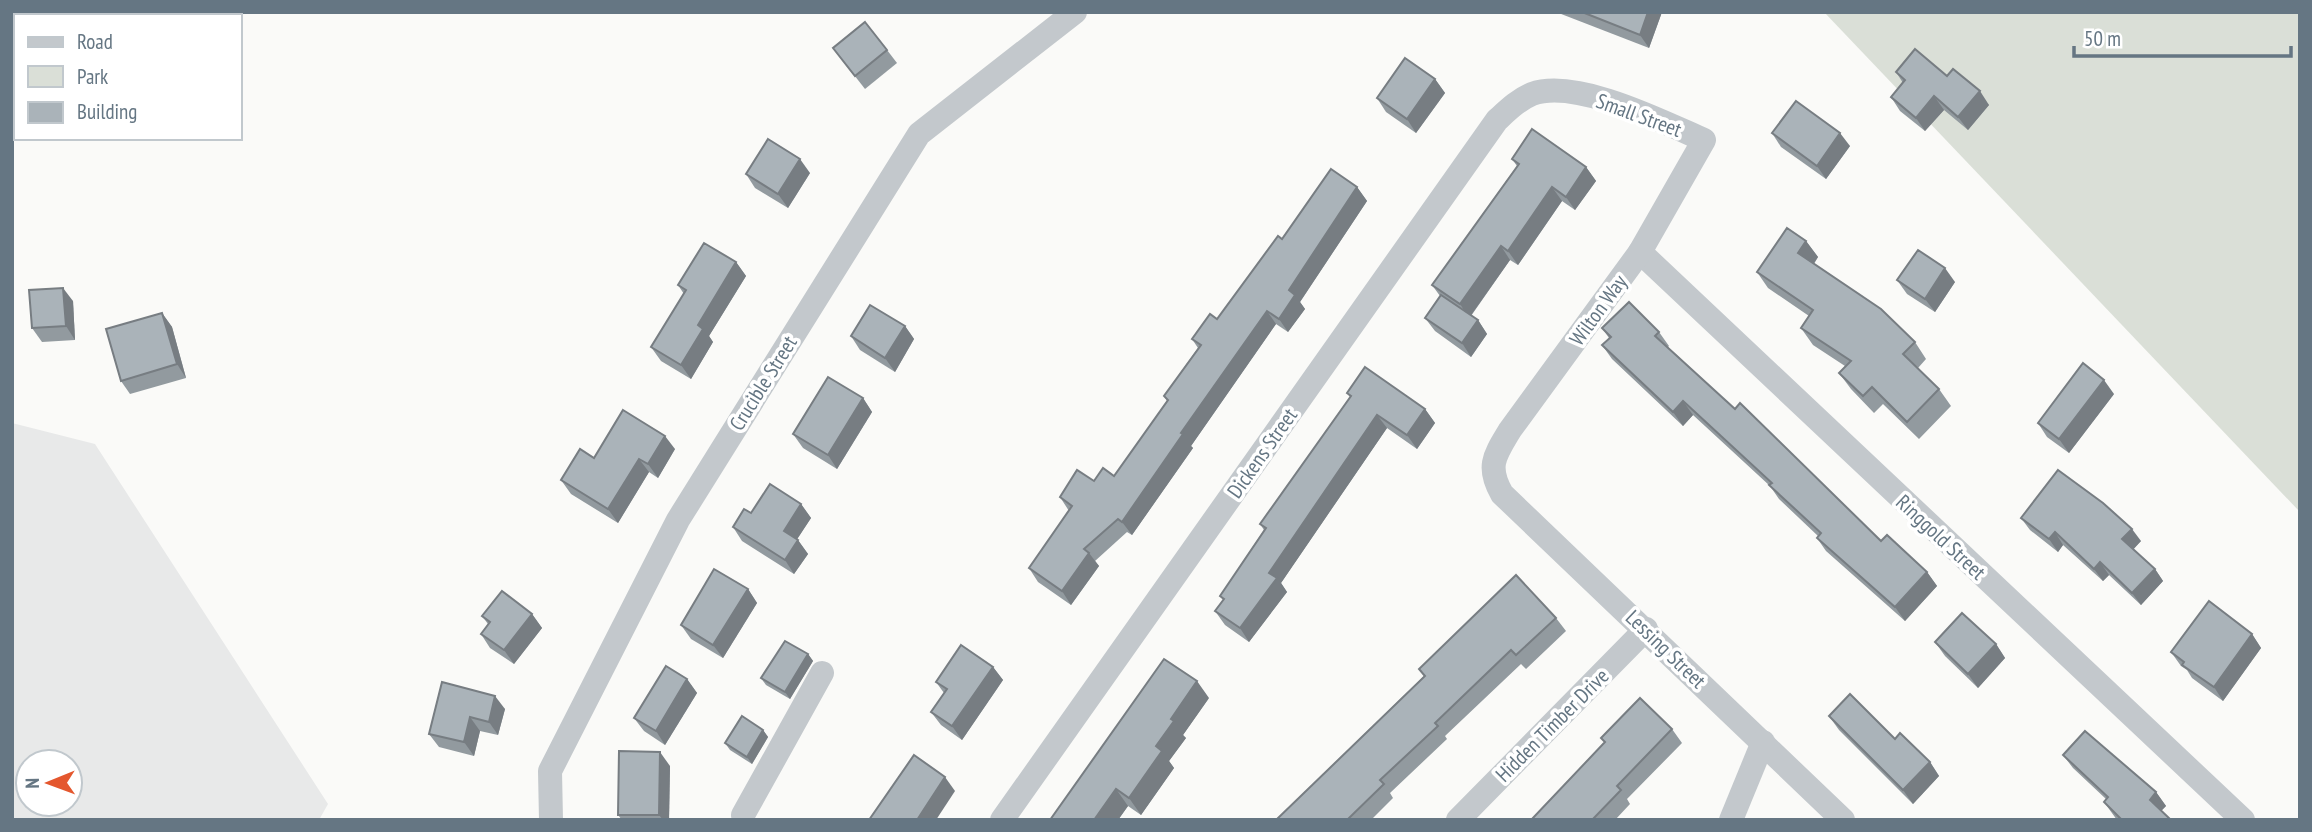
<svg xmlns="http://www.w3.org/2000/svg" width="2312" height="832" font-family="'PT Sans Narrow',sans-serif">
<style>
.built{fill:#e8e9e9;fill-rule:evenodd}
.green{fill:#dadfd7}
.lines{fill:none;stroke-linecap:round;stroke-linejoin:round}
.minor{stroke:#c3c8cc;stroke-width:24}
.wall{fill:#929a9f}
.shaded-wall{fill:#777d82}
.building{fill:#aab3b9;stroke:#777d82;stroke-width:2}
.labels{text-anchor:middle;dominant-baseline:central;stroke-width:7;stroke-linejoin:round;paint-order:stroke}
.street-label{font-size:21px;fill:#657683;stroke:#fff}
</style>
<rect width="100%" height="100%" fill="#fafaf8"/>
<path class="built" d="M 12,423 L 95,444 L 328,804 L 319,820 L 12,820 ZM 28,762 L 70,762 L 70,804 L 28,804 Z"/>
<path class="green" d="M 1824,12 L 2300,12 L 2300,512 Z"/>
<g class="lines">
<g class="minor">
<path d="M 1640,252 L 2243,820"/>
<path d="M 743,815 L 822,673"/>
<path d="M 551,820 L 550,771 L 678,520 L 919,134 L 1075,12"/>
<path d="M 1002,820 L 1497,120 C 1508,110 1518,100 1532,94 C 1576,78 1663,122 1704,140 L 1640,252 L 1510,430 C 1495,455 1486,466 1502,494 L 1843,820"/>
<path d="M 1458,820 L 1646,629"/>
<path d="M 1731,820 L 1763,742"/>
</g>
</g>
<g class="wall">
<path d="M 1556,12 L 1662,12 L 1649,48 Z"/>
<path d="M 833,48 L 887,50 L 897,63 L 865,89 Z"/>
<path d="M 1896,72 L 1947,76 L 1989,105 L 1968,130 L 1944,110 L 1925,131 L 1900,111 L 1891,97 L 1903,83 Z"/>
<path d="M 1435,79 L 1445,93 L 1416,133 L 1386,112 L 1377,98 Z"/>
<path d="M 1772,133 L 1850,146 L 1826,179 L 1781,147 Z"/>
<path d="M 1512,159 L 1586,167 L 1596,181 L 1575,210 L 1562,201 L 1518,265 L 1510,260 L 1471,316 L 1478,320 L 1487,334 L 1471,357 L 1435,331 L 1425,318 L 1440,296 L 1432,285 L 1517,166 Z"/>
<path d="M 810,173 L 788,208 L 755,188 L 746,174 Z"/>
<path d="M 1357,187 L 1367,201 L 1300,302 L 1305,309 L 1288,332 L 1276,324 L 1191,446 L 1193,448 L 1132,535 L 1127,532 L 1095,561 L 1099,566 L 1071,605 L 1038,582 L 1029,568 L 1069,511 L 1060,497 L 1094,481 L 1114,476 L 1167,401 L 1164,396 L 1198,348 L 1192,339 L 1217,319 L 1282,239 Z"/>
<path d="M 1806,241 L 1818,257 L 1814,264 L 1915,342 L 1926,359 L 1918,368 L 1939,389 L 1951,406 L 1919,439 L 1883,404 L 1874,413 L 1851,389 L 1839,373 L 1845,366 L 1813,345 L 1801,328 L 1809,316 L 1768,288 L 1757,272 Z"/>
<path d="M 736,262 L 746,276 L 709,336 L 713,342 L 691,379 L 661,361 L 651,347 L 684,294 L 678,285 Z"/>
<path d="M 1897,280 L 1955,282 L 1935,312 L 1907,294 Z"/>
<path d="M 73,301 L 75,340 L 42,342 L 32,328 Z"/>
<path d="M 162,313 L 172,327 L 186,378 L 130,394 L 121,381 Z"/>
<path d="M 905,326 L 914,339 L 895,372 L 860,350 L 851,336 Z"/>
<path d="M 1602,328 L 1659,332 L 1669,346 L 1668,347 L 1735,409 L 1881,541 L 1927,572 L 1937,586 L 1905,621 L 1826,551 L 1817,538 L 1818,536 L 1779,499 L 1770,486 L 1693,415 L 1683,426 L 1612,359 L 1602,345 L 1609,338 Z"/>
<path d="M 1347,393 L 1425,409 L 1435,423 L 1417,449 L 1387,428 L 1281,583 L 1287,592 L 1249,642 L 1225,625 L 1215,611 L 1223,600 L 1220,596 L 1264,530 L 1260,524 L 1350,397 Z"/>
<path d="M 2114,394 L 2069,453 L 2047,437 L 2038,423 Z"/>
<path d="M 863,398 L 872,412 L 837,469 L 803,448 L 793,434 Z"/>
<path d="M 675,449 L 658,478 L 649,472 L 618,523 L 571,494 L 561,480 L 594,458 Z"/>
<path d="M 801,504 L 811,518 L 797,539 L 808,554 L 794,574 L 742,541 L 733,527 L 751,513 Z"/>
<path d="M 2021,518 L 2141,541 L 2133,549 L 2155,569 L 2163,581 L 2141,605 L 2109,575 L 2103,581 L 2063,545 L 2058,552 L 2030,530 Z"/>
<path d="M 748,589 L 757,603 L 723,658 L 691,639 L 681,625 Z"/>
<path d="M 532,614 L 542,628 L 514,664 L 490,648 L 481,634 L 488,624 L 482,616 Z"/>
<path d="M 1556,618 L 1566,631 L 1526,669 L 1521,664 L 1445,736 L 1447,739 L 1390,793 L 1393,798 L 1371,820 L 1276,820 L 1424,676 L 1419,669 Z"/>
<path d="M 2252,634 L 2261,648 L 2223,701 L 2192,678 L 2187,670 L 2181,666 L 2171,652 Z"/>
<path d="M 1935,642 L 1996,644 L 2005,658 L 1978,688 L 1945,656 Z"/>
<path d="M 808,654 L 813,661 L 790,699 L 766,685 L 761,678 Z"/>
<path d="M 993,667 L 1003,680 L 962,740 L 941,725 L 931,712 L 944,693 L 936,682 Z"/>
<path d="M 687,679 L 697,693 L 665,745 L 644,731 L 634,718 Z"/>
<path d="M 442,682 L 505,709 L 498,735 L 480,731 L 474,756 L 439,747 L 429,734 Z"/>
<path d="M 1209,698 L 1183,735 L 1186,738 L 1169,761 L 1174,768 L 1141,815 L 1128,806 L 1118,820 L 1050,820 Z"/>
<path d="M 1829,716 L 1895,739 L 1930,762 L 1939,776 L 1913,804 L 1839,730 Z"/>
<path d="M 1672,729 L 1682,743 L 1627,799 L 1630,804 L 1615,820 L 1531,820 L 1605,743 L 1601,738 Z"/>
<path d="M 763,730 L 768,737 L 752,764 L 730,750 L 725,743 Z"/>
<path d="M 2063,755 L 2156,792 L 2166,806 L 2161,811 L 2171,820 L 2117,820 L 2104,802 L 2106,799 L 2073,768 Z"/>
<path d="M 670,766 L 669,820 L 622,820 L 618,815 Z"/>
</g>
<g class="shaded-wall">
<path d="M 1648,12 L 1662,12 L 1649,48 L 1640,35 Z"/>
<path d="M 1435,79 L 1445,93 L 1416,133 L 1407,119 Z"/>
<path d="M 1980,91 L 1989,105 L 1968,130 L 1958,117 Z"/>
<path d="M 1934,96 L 1944,110 L 1925,131 L 1916,118 Z"/>
<path d="M 1840,133 L 1850,146 L 1826,179 L 1817,166 Z"/>
<path d="M 800,159 L 810,173 L 788,208 L 778,194 Z"/>
<path d="M 1586,167 L 1596,181 L 1575,210 L 1566,197 Z"/>
<path d="M 1357,187 L 1367,201 L 1300,302 L 1305,309 L 1288,332 L 1279,319 L 1289,290 Z"/>
<path d="M 1552,187 L 1562,201 L 1518,265 L 1508,251 Z"/>
<path d="M 1806,241 L 1818,257 L 1809,270 L 1798,253 Z"/>
<path d="M 1501,246 L 1510,260 L 1469,318 L 1460,304 Z"/>
<path d="M 736,262 L 746,276 L 709,336 L 713,342 L 691,379 L 681,365 L 698,325 Z"/>
<path d="M 1945,268 L 1955,282 L 1935,312 L 1925,299 Z"/>
<path d="M 63,288 L 73,301 L 75,340 L 66,326 Z"/>
<path d="M 1267,311 L 1276,324 L 1191,446 L 1193,448 L 1132,535 L 1122,522 L 1181,433 Z"/>
<path d="M 162,313 L 172,327 L 186,378 L 177,364 Z"/>
<path d="M 1478,320 L 1487,334 L 1471,357 L 1462,343 Z"/>
<path d="M 905,326 L 914,339 L 895,372 L 885,358 Z"/>
<path d="M 2104,380 L 2114,394 L 2069,453 L 2059,439 Z"/>
<path d="M 863,398 L 872,412 L 837,469 L 828,455 Z"/>
<path d="M 1683,401 L 1693,415 L 1683,426 L 1673,412 Z"/>
<path d="M 1425,409 L 1435,423 L 1417,449 L 1407,435 Z"/>
<path d="M 1377,415 L 1387,428 L 1281,583 L 1287,592 L 1249,642 L 1240,628 L 1269,573 Z"/>
<path d="M 665,436 L 675,449 L 658,478 L 648,464 Z"/>
<path d="M 639,459 L 649,472 L 618,523 L 608,509 Z"/>
<path d="M 801,504 L 811,518 L 794,544 L 784,531 Z"/>
<path d="M 2132,529 L 2141,541 L 2131,552 L 2122,539 Z"/>
<path d="M 2055,532 L 2063,545 L 2058,552 L 2049,539 Z"/>
<path d="M 798,540 L 808,554 L 794,574 L 785,560 Z"/>
<path d="M 1089,553 L 1099,566 L 1071,605 L 1062,591 Z"/>
<path d="M 2100,562 L 2109,575 L 2103,581 L 2094,569 Z"/>
<path d="M 2155,569 L 2163,581 L 2141,605 L 2132,593 Z"/>
<path d="M 1927,572 L 1937,586 L 1905,621 L 1895,607 Z"/>
<path d="M 748,589 L 757,603 L 723,658 L 713,645 Z"/>
<path d="M 532,614 L 542,628 L 514,664 L 504,650 Z"/>
<path d="M 2252,634 L 2261,648 L 2223,701 L 2214,687 Z"/>
<path d="M 1996,644 L 2005,658 L 1978,688 L 1968,674 Z"/>
<path d="M 808,654 L 813,661 L 790,699 L 785,692 Z"/>
<path d="M 993,667 L 1003,680 L 962,740 L 952,726 Z"/>
<path d="M 687,679 L 697,693 L 665,745 L 656,731 Z"/>
<path d="M 1197,681 L 1209,698 L 1183,735 L 1186,738 L 1169,761 L 1174,768 L 1141,815 L 1129,798 L 1171,719 Z"/>
<path d="M 495,696 L 505,709 L 498,735 L 489,722 Z"/>
<path d="M 470,717 L 480,731 L 474,756 L 464,742 Z"/>
<path d="M 763,730 L 768,737 L 752,764 L 747,757 Z"/>
<path d="M 660,752 L 670,766 L 669,820 L 663,820 L 659,815 Z"/>
<path d="M 1930,762 L 1939,776 L 1913,804 L 1903,790 Z"/>
<path d="M 945,777 L 955,791 L 936,820 L 917,820 Z"/>
<path d="M 1116,789 L 1128,806 L 1118,820 L 1094,820 Z"/>
<path d="M 2156,792 L 2166,806 L 2159,813 L 2150,800 Z"/>
</g>
<g class="building">
<path d="M 1582,12 L 1648,12 L 1640,35 Z"/>
<path d="M 865,22 L 887,50 L 855,76 L 833,48 Z"/>
<path d="M 1915,49 L 1947,76 L 1953,69 L 1980,91 L 1958,117 L 1934,96 L 1916,118 L 1891,97 L 1905,80 L 1896,72 Z"/>
<path d="M 1405,58 L 1435,79 L 1407,119 L 1377,98 Z"/>
<path d="M 1796,101 L 1840,133 L 1817,166 L 1772,133 Z"/>
<path d="M 1532,129 L 1586,167 L 1566,197 L 1552,187 L 1508,251 L 1501,246 L 1460,304 L 1432,285 L 1519,164 L 1512,159 Z"/>
<path d="M 768,139 L 800,159 L 778,194 L 746,174 Z"/>
<path d="M 1331,169 L 1357,187 L 1289,290 L 1295,295 L 1279,319 L 1267,311 L 1181,433 L 1183,434 L 1122,522 L 1118,519 L 1084,549 L 1089,553 L 1062,591 L 1029,568 L 1072,506 L 1060,497 L 1077,470 L 1094,481 L 1103,468 L 1114,476 L 1168,400 L 1164,396 L 1201,345 L 1192,339 L 1210,314 L 1217,319 L 1278,236 L 1282,239 Z"/>
<path d="M 1787,228 L 1806,241 L 1798,253 L 1881,309 L 1915,342 L 1903,354 L 1939,389 L 1907,422 L 1872,387 L 1863,396 L 1839,373 L 1851,361 L 1801,328 L 1813,310 L 1757,272 Z"/>
<path d="M 704,243 L 736,262 L 698,325 L 703,329 L 681,365 L 651,347 L 686,290 L 678,285 Z"/>
<path d="M 1918,250 L 1945,268 L 1925,299 L 1897,280 Z"/>
<path d="M 63,288 L 66,326 L 32,328 L 29,290 Z"/>
<path d="M 1441,295 L 1478,320 L 1462,343 L 1425,318 Z"/>
<path d="M 1629,302 L 1659,332 L 1655,336 L 1735,409 L 1740,403 L 1881,541 L 1887,535 L 1927,572 L 1895,607 L 1817,538 L 1821,533 L 1769,485 L 1772,483 L 1683,401 L 1673,412 L 1602,345 L 1611,337 L 1602,328 Z"/>
<path d="M 870,305 L 905,326 L 885,358 L 851,336 Z"/>
<path d="M 162,313 L 177,364 L 121,381 L 106,329 Z"/>
<path d="M 2083,363 L 2104,380 L 2059,439 L 2038,423 Z"/>
<path d="M 1365,367 L 1425,409 L 1407,435 L 1377,415 L 1269,573 L 1277,578 L 1240,628 L 1215,611 L 1224,599 L 1220,596 L 1266,528 L 1260,524 L 1351,396 L 1347,393 Z"/>
<path d="M 828,377 L 863,398 L 828,455 L 793,434 Z"/>
<path d="M 623,410 L 665,436 L 648,464 L 639,459 L 608,509 L 561,480 L 580,449 L 594,458 Z"/>
<path d="M 2058,470 L 2103,503 L 2132,529 L 2122,539 L 2155,569 L 2132,593 L 2100,562 L 2094,569 L 2055,532 L 2049,539 L 2021,518 Z"/>
<path d="M 770,484 L 801,504 L 784,531 L 798,540 L 785,560 L 733,527 L 744,509 L 751,513 Z"/>
<path d="M 714,569 L 748,589 L 713,645 L 681,625 Z"/>
<path d="M 1516,575 L 1556,618 L 1516,655 L 1511,650 L 1435,723 L 1438,726 L 1380,780 L 1384,784 L 1347,820 L 1276,820 L 1425,676 L 1419,669 Z"/>
<path d="M 502,591 L 532,614 L 504,650 L 481,634 L 490,622 L 482,616 Z"/>
<path d="M 2209,601 L 2252,634 L 2214,687 L 2182,665 L 2184,662 L 2171,652 Z"/>
<path d="M 1962,613 L 1996,644 L 1968,674 L 1935,642 Z"/>
<path d="M 785,641 L 808,654 L 785,692 L 761,678 Z"/>
<path d="M 961,645 L 993,667 L 952,726 L 931,712 L 947,689 L 936,682 Z"/>
<path d="M 1164,659 L 1197,681 L 1171,719 L 1174,721 L 1156,746 L 1162,751 L 1129,798 L 1116,789 L 1094,820 L 1050,820 Z"/>
<path d="M 666,666 L 687,679 L 656,731 L 634,718 Z"/>
<path d="M 442,682 L 495,696 L 489,722 L 470,717 L 464,742 L 429,734 Z"/>
<path d="M 1850,694 L 1895,739 L 1900,733 L 1930,762 L 1903,790 L 1829,716 Z"/>
<path d="M 1640,698 L 1672,729 L 1617,786 L 1621,790 L 1592,820 L 1531,820 L 1605,742 L 1601,738 Z"/>
<path d="M 742,716 L 763,730 L 747,757 L 725,743 Z"/>
<path d="M 2085,731 L 2156,792 L 2150,800 L 2171,820 L 2122,820 L 2104,802 L 2108,797 L 2063,755 Z"/>
<path d="M 619,751 L 660,752 L 659,815 L 618,815 Z"/>
<path d="M 914,755 L 945,777 L 917,820 L 869,820 Z"/>
</g>
<g class="labels">
<g class="street-label">
<text transform="translate(1639 115) rotate(20)">Small Street</text>
<text transform="translate(1598 310) rotate(-54)">Wilton Way</text>
<text transform="translate(763 383) rotate(-58)">Crucible Street</text>
<text transform="translate(1262 453) rotate(-55)">Dickens Street</text>
<text transform="translate(1941 537) rotate(43)">Ringgold Street</text>
<text transform="translate(1666 649) rotate(44)">Lessing Street</text>
<text transform="translate(1552 725) rotate(-45)">Hidden Timber Drive</text>
</g>
</g>
<rect width="2312" height="832" fill="none" stroke="#657683" stroke-width="28"/>
<rect x="14" y="14" width="228" height="126" fill="#ffffff" stroke="#c1c8cd" stroke-width="2"/>
<rect x="28" y="37" width="35" height="10" fill="#c3c8cc" stroke="#c1c8cd" stroke-width="2"/>
<text x="77" y="49" font-size="21" fill="#657683">Road</text>
<rect x="28" y="66" width="35" height="21" fill="#dadfd7" stroke="#c1c8cd" stroke-width="2"/>
<text x="77" y="84" font-size="21" fill="#657683">Park</text>
<rect x="28" y="102" width="35" height="21" fill="#aab3b9" stroke="#c1c8cd" stroke-width="2"/>
<text x="77" y="119" font-size="21" fill="#657683">Building</text>
<g transform="translate(49 783) rotate(269)"><circle r="33" fill="#ffffff" stroke="#c1c8cd" stroke-width="2"/>
<path d="M0-5L12 26L0 18L-12 26Z" fill="#e4572e"/>
<text y="-10" font-size="19" font-weight="bold" text-anchor="middle" fill="#657683">N</text>
</g>
<path d="M2074 46v10h217v-10" fill="none" stroke="#657683" stroke-width="3.5"/>
<text x="2084" y="46" font-size="21" fill="#657683" stroke="#ffffff" stroke-width="5" paint-order="stroke">50 m</text>
</svg>
